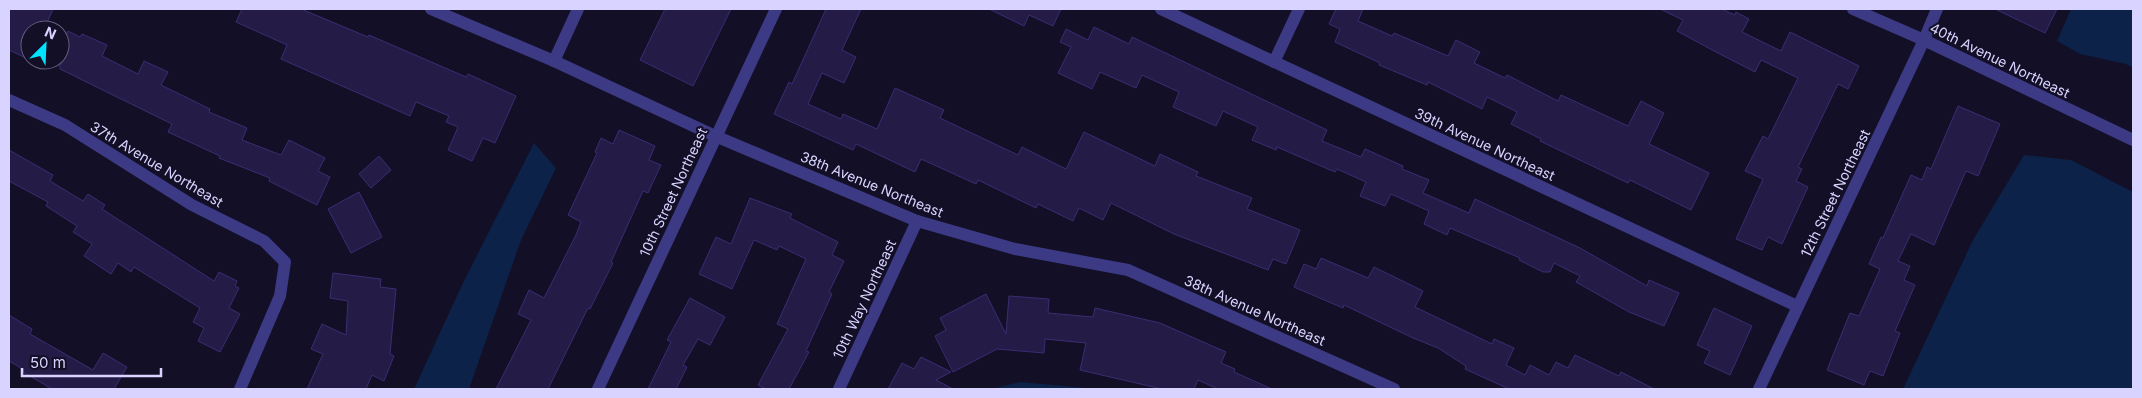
<svg xmlns="http://www.w3.org/2000/svg" width="2142" height="398" font-family="Inter,sans-serif">
<style>
.water{fill:#0c2248}
.building{fill:#241b47;stroke:#3b2d73}
.lines{fill:none;stroke-linecap:round;stroke-linejoin:round}
.minor{stroke:#3d3a85;stroke-width:12}
.tertiary{stroke:#3d3a85;stroke-width:12}
.labels{text-anchor:middle;dominant-baseline:central;stroke-width:4;stroke-linejoin:round;paint-order:stroke}
.street-label{font-size:14px;fill:#d9d4ff;stroke:#130f26}
</style>
<rect width="100%" height="100%" fill="#130f26"/>
<g class="water">
<path d="M 2071,9 L 2133,9 L 2133,68 L 2126,64 L 2080,54 L 2057,41 Z"/>
<path d="M 534,143 L 556,168 L 521,240 L 469,389 L 414,389 L 462,285 Z"/>
<path d="M 2024,155 L 2071,160 L 2133,192 L 2133,389 L 1903,389 L 1973,240 Z"/>
<path d="M 1020,382 L 1098,389 L 992,389 Z"/>
</g>
<g class="building">
<path d="M 9,9 L 53,9 L 44,30 L 30,30 L 30,60 L 9,50 Z"/>
<path d="M 242,9 L 301,9 L 368,37 L 369,35 L 466,77 L 468,74 L 516,96 L 495,143 L 483,138 L 472,161 L 448,150 L 458,127 L 446,122 L 449,116 L 416,102 L 410,116 L 281,59 L 287,45 L 236,22 Z"/>
<path d="M 665,9 L 731,9 L 693,86 L 640,60 Z"/>
<path d="M 826,9 L 861,9 L 842,50 L 856,57 L 844,83 L 822,73 L 808,104 L 841,119 L 843,114 L 877,129 L 895,88 L 944,110 L 940,118 L 1018,155 L 1022,147 L 1066,169 L 1084,132 L 1155,166 L 1160,154 L 1198,172 L 1196,176 L 1252,198 L 1247,209 L 1300,230 L 1286,264 L 1273,259 L 1268,270 L 1174,234 L 1111,203 L 1103,220 L 1079,208 L 1073,221 L 1038,204 L 1036,208 L 978,180 L 976,184 L 921,159 L 915,172 L 856,144 L 853,150 L 774,114 L 789,82 L 792,84 Z"/>
<path d="M 989,9 L 1061,9 L 1053,26 L 1029,15 L 1024,26 Z"/>
<path d="M 1336,9 L 1363,9 L 1358,21 L 1392,36 L 1394,33 L 1448,56 L 1456,40 L 1480,52 L 1474,63 L 1505,78 L 1507,75 L 1558,101 L 1561,95 L 1628,126 L 1641,101 L 1664,113 L 1649,144 L 1709,173 L 1691,210 L 1630,180 L 1628,183 L 1540,141 L 1541,139 L 1511,124 L 1517,112 L 1487,97 L 1482,109 L 1428,82 L 1427,85 L 1379,65 L 1380,63 L 1335,42 L 1340,29 L 1329,24 Z"/>
<path d="M 1660,9 L 1721,9 L 1735,15 L 1736,12 L 1749,19 L 1742,32 L 1781,51 L 1790,32 L 1859,66 L 1848,89 L 1838,84 L 1798,167 L 1802,169 L 1796,181 L 1808,187 L 1782,244 L 1768,237 L 1762,250 L 1736,239 L 1763,179 L 1745,171 L 1763,136 L 1768,139 L 1798,78 L 1761,60 L 1755,72 L 1716,52 L 1677,31 L 1683,20 Z"/>
<path d="M 1995,9 L 2057,9 L 2045,33 Z"/>
<path d="M 1094,27 L 1129,44 L 1132,37 L 1327,130 L 1322,141 L 1361,157 L 1365,149 L 1403,166 L 1402,169 L 1429,180 L 1423,193 L 1469,213 L 1475,199 L 1580,248 L 1647,286 L 1649,280 L 1679,293 L 1664,326 L 1629,312 L 1576,282 L 1580,276 L 1554,263 L 1550,272 L 1543,272 L 1519,260 L 1520,258 L 1450,228 L 1447,235 L 1424,224 L 1429,211 L 1391,194 L 1385,206 L 1360,196 L 1366,182 L 1337,169 L 1335,172 L 1277,147 L 1276,150 L 1252,140 L 1258,127 L 1223,111 L 1216,126 L 1173,107 L 1179,92 L 1142,75 L 1136,88 L 1100,72 L 1092,89 L 1058,73 L 1071,47 L 1060,42 L 1066,29 L 1088,40 Z"/>
<path d="M 68,31 L 80,37 L 82,34 L 107,45 L 102,56 L 138,74 L 144,61 L 168,72 L 161,85 L 210,109 L 209,112 L 247,128 L 242,140 L 281,155 L 289,140 L 325,158 L 318,171 L 330,177 L 317,205 L 269,181 L 270,178 L 219,158 L 220,156 L 168,132 L 172,124 L 60,69 L 60,48 Z"/>
<path d="M 1958,106 L 2000,124 L 1978,176 L 1966,171 L 1934,245 L 1911,234 L 1898,261 L 1910,266 L 1904,280 L 1915,285 L 1895,331 L 1900,333 L 1883,376 L 1870,371 L 1864,385 L 1827,370 L 1850,313 L 1859,316 L 1880,269 L 1869,264 L 1881,237 L 1883,238 L 1911,175 L 1922,180 L 1927,167 L 1931,169 Z"/>
<path d="M 619,130 L 655,146 L 649,160 L 661,165 L 648,193 L 643,191 L 611,262 L 613,263 L 590,309 L 588,308 L 548,389 L 496,389 L 531,320 L 518,314 L 529,290 L 544,298 L 576,235 L 581,222 L 568,215 L 597,153 L 595,152 L 601,138 L 613,144 Z"/>
<path d="M 9,150 L 53,175 L 50,181 L 83,201 L 88,194 L 105,205 L 102,209 L 214,281 L 219,272 L 237,281 L 235,286 L 239,288 L 229,308 L 240,314 L 220,352 L 198,341 L 204,328 L 193,322 L 200,308 L 134,267 L 131,272 L 118,263 L 111,274 L 84,256 L 92,244 L 73,232 L 77,226 L 46,206 L 48,202 L 9,181 Z"/>
<path d="M 379,156 L 391,170 L 371,188 L 359,174 Z"/>
<path d="M 359,192 L 382,237 L 351,253 L 328,209 Z"/>
<path d="M 750,198 L 792,214 L 790,218 L 838,242 L 832,255 L 844,261 L 829,292 L 832,294 L 806,351 L 809,352 L 789,389 L 766,389 L 758,385 L 788,329 L 777,324 L 806,259 L 779,246 L 777,250 L 754,240 L 732,289 L 699,274 L 716,237 L 731,244 Z"/>
<path d="M 1321,258 L 1368,278 L 1374,267 L 1423,291 L 1415,307 L 1492,344 L 1494,339 L 1514,348 L 1506,365 L 1525,375 L 1530,365 L 1549,375 L 1556,362 L 1568,368 L 1575,355 L 1619,376 L 1621,372 L 1654,389 L 1509,389 L 1465,369 L 1466,366 L 1438,348 L 1413,338 L 1344,305 L 1343,308 L 1294,287 L 1304,264 L 1316,269 Z"/>
<path d="M 333,273 L 381,279 L 380,287 L 396,289 L 390,354 L 394,356 L 384,381 L 372,375 L 366,389 L 307,389 L 323,354 L 311,349 L 322,324 L 346,335 L 348,301 L 330,298 Z"/>
<path d="M 986,294 L 1006,334 L 1009,296 L 1049,299 L 1048,313 L 1093,317 L 1095,308 L 1160,323 L 1226,352 L 1221,363 L 1235,369 L 1234,372 L 1272,389 L 1218,389 L 1198,380 L 1194,389 L 1162,389 L 1080,370 L 1086,343 L 1045,339 L 1044,353 L 997,349 L 953,372 L 935,336 L 946,330 L 940,318 Z"/>
<path d="M 690,298 L 725,317 L 710,345 L 698,339 L 683,365 L 687,367 L 676,389 L 648,389 L 671,342 L 667,340 Z"/>
<path d="M 1714,308 L 1752,326 L 1730,375 L 1704,363 L 1710,351 L 1697,345 Z"/>
<path d="M 9,315 L 32,329 L 30,334 L 93,370 L 103,353 L 127,367 L 114,389 L 52,389 L 23,372 L 24,370 L 9,361 Z"/>
<path d="M 921,357 L 951,372 L 936,380 L 953,389 L 888,389 L 902,363 L 914,369 Z"/>
</g>
<g class="lines">
<g class="minor">
<path d="M 431,9 L 554,61 L 715,136 L 917,221 L 1015,249 L 1128,270 L 1394,389"/>
<path d="M 1161,9 L 1797,306"/>
<path d="M 554,61 L 578,9"/>
<path d="M 1274,62 L 1299,9"/>
<path d="M 9,100 L 65,125 L 192,205 L 264,241 L 285,262 L 280,296 L 240,389"/>
<path d="M 598,389 L 776,9"/>
<path d="M 839,389 L 917,221"/>
<path d="M 1759,389 L 1924,40 L 1937,9"/>
</g>
<path class="tertiary" d="M 1853,9 L 1924,40 L 2133,140"/>
</g>
<g class="labels">
<g class="street-label">
<text transform="translate(2000 60) rotate(26)">40th Avenue Northeast</text>
<text transform="translate(1485 144) rotate(25)">39th Avenue Northeast</text>
<text transform="translate(157 164) rotate(31)">37th Avenue Northeast</text>
<text transform="translate(872 184) rotate(22)">38th Avenue Northeast</text>
<text transform="translate(673 192) rotate(-65)">10th Street Northeast</text>
<text transform="translate(1835 193) rotate(-64)">12th Street Northeast</text>
<text transform="translate(864 299) rotate(-65)">10th Way Northeast</text>
<text transform="translate(1255 310) rotate(24)">38th Avenue Northeast</text>
</g>
</g>
<rect width="2142" height="398" fill="none" stroke="#d9d4ff" stroke-width="20"/>
<g transform="translate(45 45) rotate(24)"><circle r="24" fill="#130f26" stroke="#625e7d"/>
<path d="M0-4L9 19L0 12L-9 19Z" fill="#00e5ff"/>
<text y="-8" font-size="14" font-weight="bold" text-anchor="middle" fill="#d9d4ff">N</text>
</g>
<path d="M22 368v8h139v-8" fill="none" stroke="#d9d4ff" stroke-width="2.5"/>
<text x="30" y="368" font-size="15" fill="#d9d4ff" stroke="#130f26" stroke-width="4" paint-order="stroke">50 m</text>
</svg>
